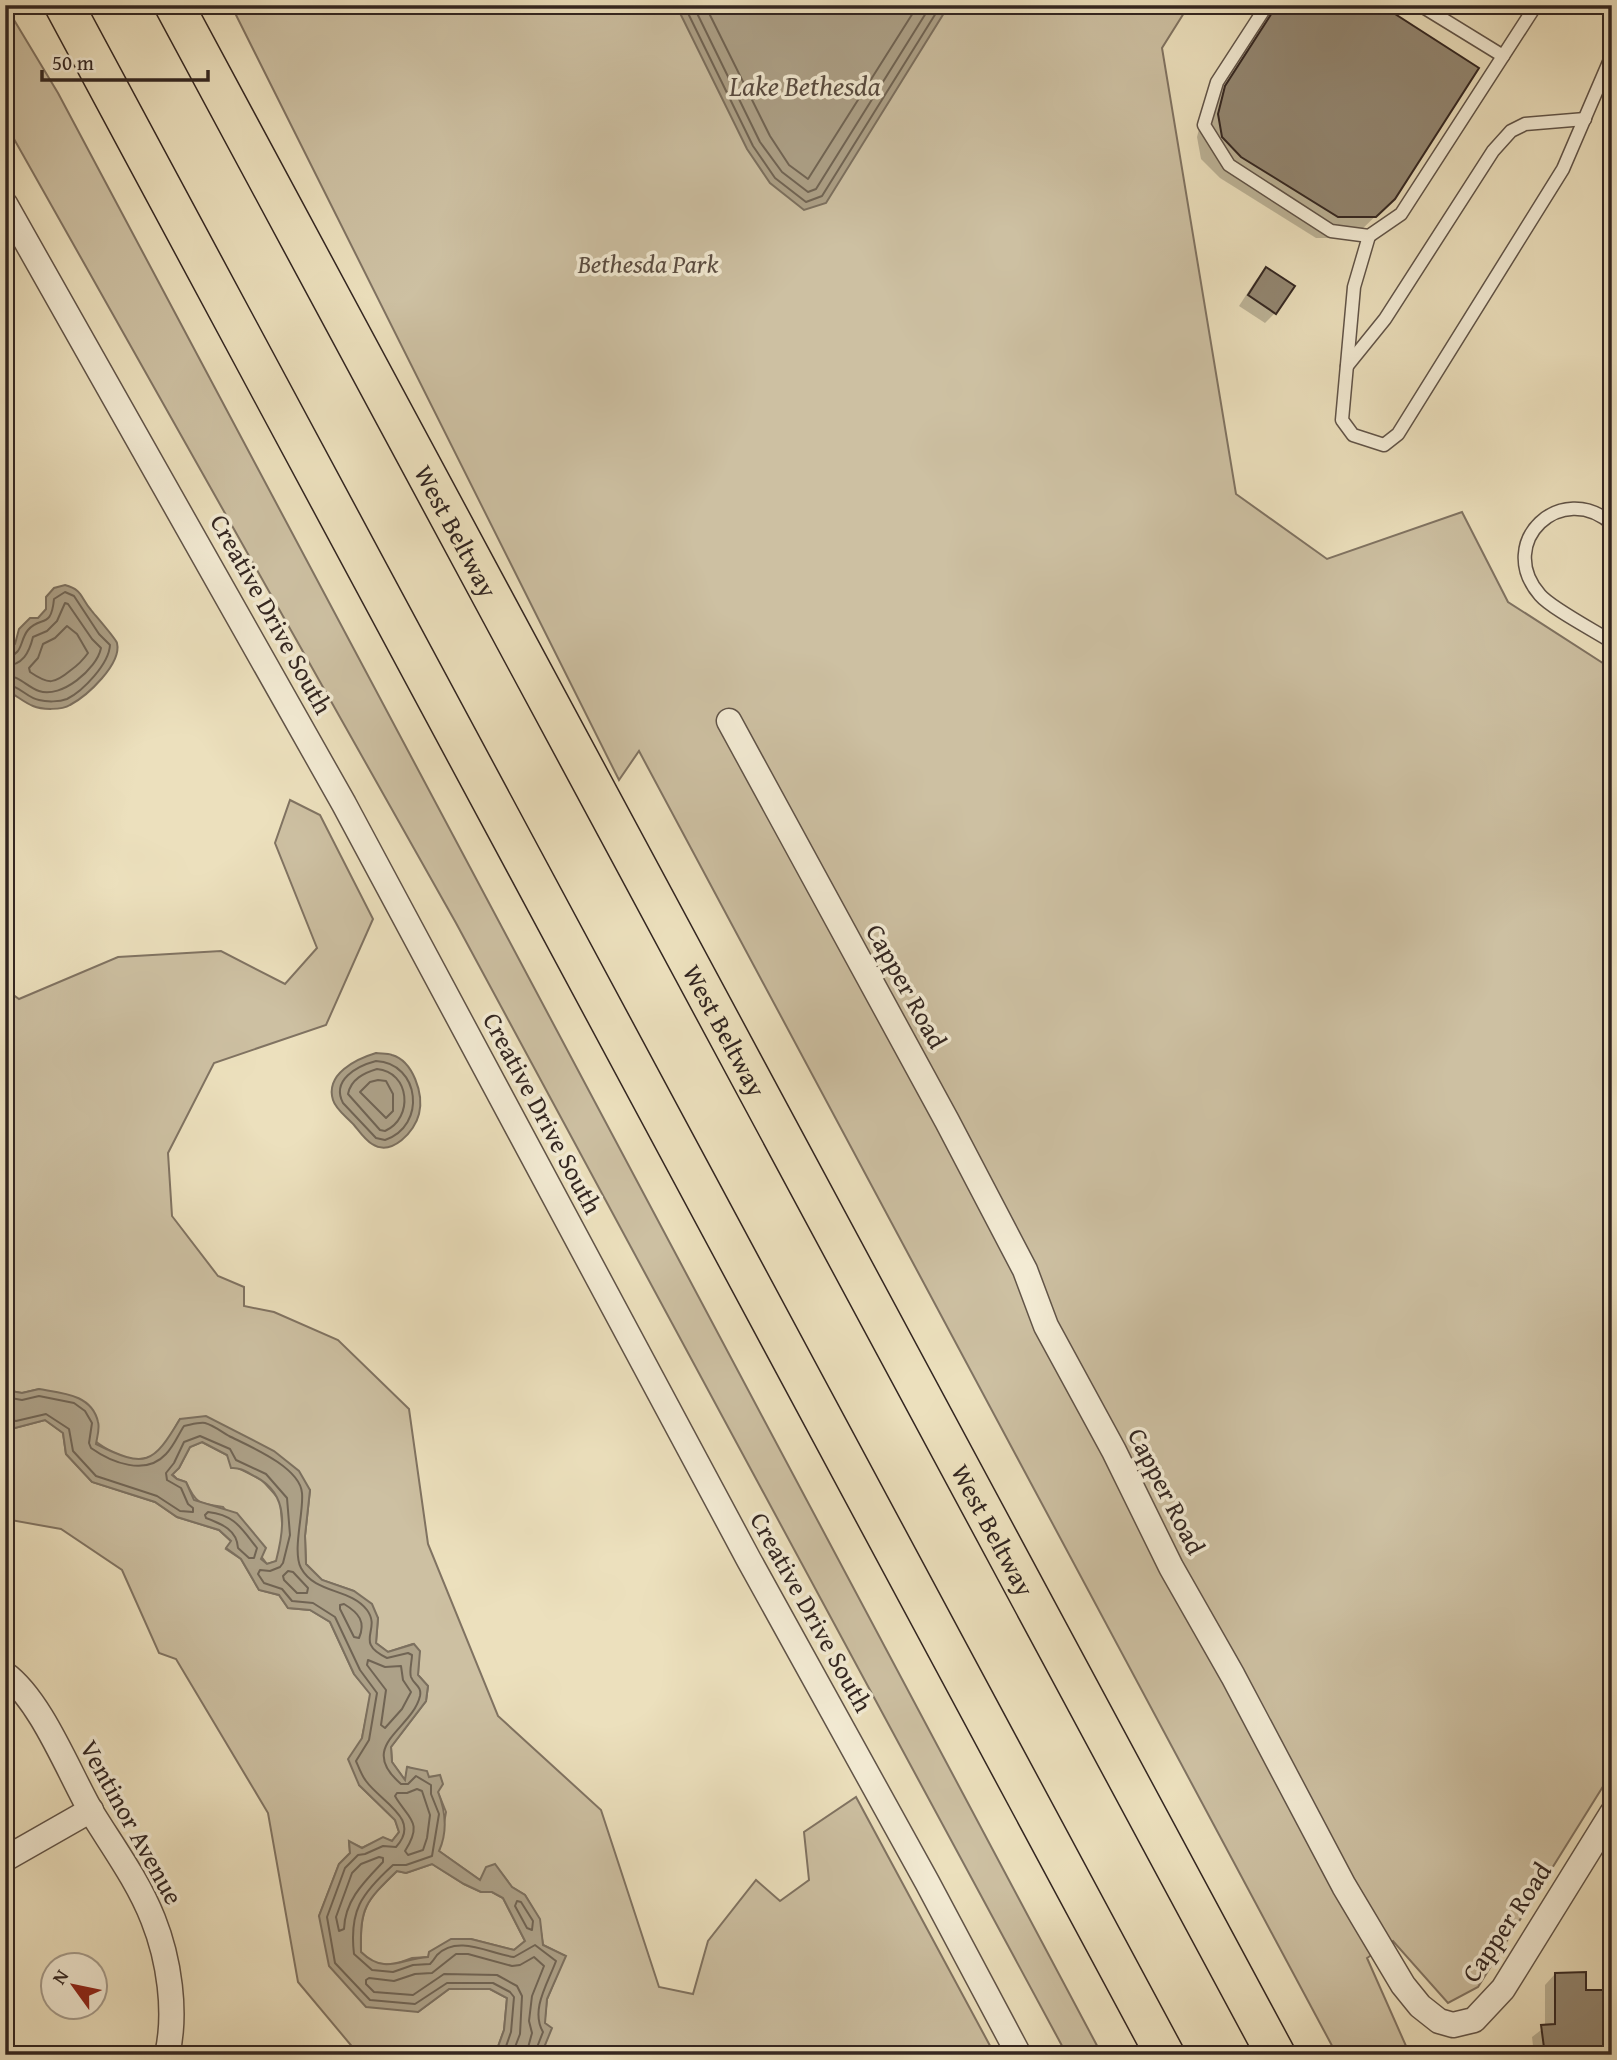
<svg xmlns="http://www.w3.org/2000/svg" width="1617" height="2060" font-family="'Gentium Book Plus',serif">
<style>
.green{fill:#cdc0a2;stroke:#807362;stroke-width:2}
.water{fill:#ada188;stroke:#7c705f;stroke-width:2;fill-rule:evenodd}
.shadow{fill:#0003}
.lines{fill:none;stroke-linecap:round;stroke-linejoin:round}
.shore{stroke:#706454;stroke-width:2}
.building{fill:#938772;stroke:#332621;stroke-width:2}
.lane-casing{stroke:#615448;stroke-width:15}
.street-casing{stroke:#615448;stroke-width:27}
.highway-casing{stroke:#332621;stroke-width:41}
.lane{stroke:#f3ebd4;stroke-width:12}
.street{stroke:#f3ebd4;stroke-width:24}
.highway{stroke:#ece0bd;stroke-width:38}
.labels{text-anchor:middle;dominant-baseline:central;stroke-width:7;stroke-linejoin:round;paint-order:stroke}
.park-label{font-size:26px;font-style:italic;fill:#5a4c41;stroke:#f3ebd4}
.street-label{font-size:26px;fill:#332621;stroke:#f3ebd4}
.water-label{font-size:28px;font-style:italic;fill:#584b40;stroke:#f3ebd4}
</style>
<rect width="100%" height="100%" fill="#ece0bd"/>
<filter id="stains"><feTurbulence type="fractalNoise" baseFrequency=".00286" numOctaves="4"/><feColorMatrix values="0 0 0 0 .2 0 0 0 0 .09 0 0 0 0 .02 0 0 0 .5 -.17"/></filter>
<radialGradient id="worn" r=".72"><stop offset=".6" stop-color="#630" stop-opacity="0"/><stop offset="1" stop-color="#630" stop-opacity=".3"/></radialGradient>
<g class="green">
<path d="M 5,5 L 58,93 L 1102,2055 L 1067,2055 L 456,923 L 5,123 Z"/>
<path d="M 231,5 L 1189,5 L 1162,48 L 1236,494 L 1327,559 L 1462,512 L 1508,602 L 1612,669 L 1612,1772 L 1478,1987 L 1448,2003 L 1393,1941 L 1367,1958 L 1410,2055 L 1337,2055 L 639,751 L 619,780 Z"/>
<path d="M 290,800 L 320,815 L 373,919 L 326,1025 L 214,1063 L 168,1153 L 172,1216 L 218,1276 L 244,1287 L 244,1306 L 274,1312 L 338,1340 L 409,1409 L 428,1544 L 498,1716 L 601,1810 L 659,1987 L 693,1994 L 708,1941 L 756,1880 L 780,1901 L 809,1880 L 804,1832 L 856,1797 L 995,2055 L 541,2055 L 547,1999 L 565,1956 L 543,1945 L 539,1919 L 525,1895 L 512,1887 L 495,1865 L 480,1880 L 439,1851 L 446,1812 L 438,1792 L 440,1776 L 429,1777 L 408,1767 L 405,1780 L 392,1762 L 391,1747 L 426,1701 L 428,1686 L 418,1675 L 419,1651 L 413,1644 L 388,1652 L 376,1643 L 378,1618 L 354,1591 L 322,1580 L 306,1564 L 305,1536 L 310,1490 L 180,1419 C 172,1431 165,1451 150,1457 C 114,1472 62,1411 39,1389 L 22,1393 L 5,1390 L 5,989 L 19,999 L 118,957 L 221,951 L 285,984 L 317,948 L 275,843 Z"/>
<path d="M 45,1420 L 63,1433 L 66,1454 L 92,1482 L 155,1502 L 177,1517 L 219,1530 L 232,1542 L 226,1549 L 241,1559 L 259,1590 L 279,1595 L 288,1608 L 310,1610 L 330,1622 L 354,1674 L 371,1694 L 362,1738 L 359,1785 L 395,1820 L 399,1832 L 392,1841 L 383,1838 L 362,1848 L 349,1842 L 350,1853 L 339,1864 L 319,1916 L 418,2012 L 449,1989 L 490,1989 L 507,1998 L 504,2030 L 495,2055 L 354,2055 L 355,2050 L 298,1982 L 268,1813 L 176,1659 L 159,1653 L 122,1570 L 61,1529 L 5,1519 L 5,1424 L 15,1428 Z"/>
<path d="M 202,1442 L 227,1455 L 238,1468 L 262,1480 L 280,1500 L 283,1534 L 277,1561 L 267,1564 L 223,1507 C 199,1504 196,1504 186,1482 L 177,1479 L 172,1474 L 179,1468 L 190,1447 Z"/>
<path d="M 432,1864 L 464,1884 L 481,1892 L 492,1892 L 503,1898 L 525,1941 L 514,1950 L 471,1939 L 428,1957 L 412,1958 L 393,1965 L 373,1963 L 361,1952 C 360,1907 365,1902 397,1871 L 406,1873 Z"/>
</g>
<g class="water">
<path d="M 676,5 L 949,5 L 826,203 L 804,210 L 770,183 L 747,149 Z"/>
<path d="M 65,585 C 83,590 80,597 91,610 C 95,615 116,639 117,643 C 122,664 87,696 70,705 C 62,710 42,710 33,706 C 23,702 15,694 5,690 L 5,651 L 15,644 L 19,629 L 30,618 L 38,618 L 46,609 L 46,597 L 54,588 Z"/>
<path d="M 376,1053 C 380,1054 387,1053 392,1055 C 413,1061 424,1094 419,1114 C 415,1131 392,1157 372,1144 C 365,1140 359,1131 354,1125 C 347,1117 336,1110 333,1100 C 325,1074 356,1059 376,1053 Z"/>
<path d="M 39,1389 C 61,1393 92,1394 98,1422 C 100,1428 97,1437 96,1444 C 146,1469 153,1464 180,1419 L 206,1416 L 274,1451 L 299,1471 L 310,1490 L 305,1536 L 306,1564 L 322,1580 L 354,1591 L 372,1604 L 378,1618 L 376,1643 L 388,1652 L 414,1644 L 420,1651 L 418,1675 L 428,1686 L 426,1701 L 391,1747 L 392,1762 L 405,1780 L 407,1767 L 427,1771 L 429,1777 L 440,1775 L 443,1784 L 438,1792 C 446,1812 448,1831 439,1851 L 480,1880 L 486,1867 L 495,1864 L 512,1887 L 525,1895 L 540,1919 L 543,1945 L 566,1956 L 547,1999 L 545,2023 L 552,2028 L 541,2055 L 495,2055 L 504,2030 L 507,1998 L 490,1989 L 449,1989 L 418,2012 L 366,2007 L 329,1966 L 319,1916 L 339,1864 L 350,1853 L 349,1841 L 362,1848 L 383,1837 L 392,1841 L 399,1832 L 395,1820 L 359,1785 L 348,1759 L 362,1738 L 370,1694 L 354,1674 L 330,1622 L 310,1610 L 288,1608 L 279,1595 L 259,1590 L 241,1559 L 226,1548 L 231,1541 L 219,1530 L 177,1517 L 155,1502 L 92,1482 L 66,1454 L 63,1433 L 45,1420 L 15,1428 L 5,1424 L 5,1390 L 22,1393 ZM 202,1442 L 227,1455 L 231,1468 C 241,1467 248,1473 256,1477 C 290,1495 284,1530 276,1561 L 267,1564 L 261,1559 L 266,1548 L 237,1513 L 194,1500 L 186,1482 L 177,1479 L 172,1475 L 179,1468 L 190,1447 ZM 432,1864 L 464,1884 L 481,1892 L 492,1892 L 503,1898 L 525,1941 L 514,1950 L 471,1939 L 451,1939 L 429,1952 L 428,1957 C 400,1959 385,1975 361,1952 C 360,1907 365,1902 397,1871 L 406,1873 Z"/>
</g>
<g class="shadow">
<path d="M 1272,5 L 1378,5 L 1394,198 L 1353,238 L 1316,238 L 1220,178 L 1201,159 L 1197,137 L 1204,109 Z"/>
<path d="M 1266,269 L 1275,313 L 1265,323 L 1239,306 L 1256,280 Z"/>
<path d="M 1555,1974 L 1584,1992 L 1603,2042 L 1606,2042 L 1607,2055 L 1534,2055 L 1532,2037 L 1545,2027 L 1545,1985 Z"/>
</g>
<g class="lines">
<g class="shore">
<path d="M 684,5 L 753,146 L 775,178 L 806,202 L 822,196 L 941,5"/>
<path d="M 693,5 L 760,142 L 782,172 L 808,192 L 816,189 L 931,5"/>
<path d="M 705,5 L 770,136 L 789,165 L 808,179 L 918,5"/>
<path d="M 67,626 L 77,634 L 88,653 C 83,660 78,665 71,670 C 54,684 49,685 30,672 L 29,668 L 38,658 L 43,644 L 55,638 Z"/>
<path d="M 5,657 C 24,655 19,641 28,630 C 41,615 51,630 54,599 L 65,592 L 74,596 L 99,634 L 110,645 C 109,664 83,691 67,699 C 59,702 47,702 39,700 C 27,698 19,685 5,684"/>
<path d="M 5,666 C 23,665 29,653 33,637 L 47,631 L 57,621 L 65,603 L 68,604 L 92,639 L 101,648 C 97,669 61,699 39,691 C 27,687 20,676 5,675"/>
<path d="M 376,1061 C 420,1063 427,1126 385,1140 L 376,1138 L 343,1103 C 331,1080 357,1066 376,1061 Z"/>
<path d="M 377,1069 C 410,1072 414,1118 385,1131 L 380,1130 L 348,1094 C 351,1079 364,1073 377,1069 Z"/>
<path d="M 378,1080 L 386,1081 L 393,1094 L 393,1111 L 386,1118 L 360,1092 L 370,1082 Z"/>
<path d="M 5,1397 L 22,1400 L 39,1396 L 74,1403 L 85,1411 L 92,1423 L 89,1443 L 91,1448 C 112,1463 146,1476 166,1454 C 174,1446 178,1435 184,1426 C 190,1425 199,1422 205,1423 C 213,1425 222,1432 229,1436 C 249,1446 300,1467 302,1493 C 304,1512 292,1551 301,1568 C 315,1594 350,1588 367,1610 C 382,1630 353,1642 387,1658 L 408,1653 L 412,1655 C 412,1661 409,1671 411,1677 C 414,1685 422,1686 420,1696 C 412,1730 356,1745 401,1784 L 408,1784 L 416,1776 L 431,1785 L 431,1794 L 439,1814 L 432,1856 L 406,1865 L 393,1865 C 361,1894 349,1911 354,1954 L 372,1970 L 393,1972 L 413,1965 L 430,1964 C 433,1961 435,1958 437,1955 C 458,1934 490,1954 514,1957 L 535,1945 L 556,1961 C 548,1983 530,2010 543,2032 L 534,2055"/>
<path d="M 5,1418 L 16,1421 L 46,1414 L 69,1429 L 73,1451 L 96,1476 L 157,1496 L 180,1511 L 193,1512 L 193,1508 L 188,1504 L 181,1488 L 167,1480 L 166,1473 L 174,1463 L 184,1442 L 200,1436 L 230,1449 L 236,1460 L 266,1474 L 287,1498 L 290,1535 L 283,1563 L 280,1567 L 270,1571 L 260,1570 L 258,1574 L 264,1583 L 282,1589 L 292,1601 L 313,1603 L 335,1617 L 360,1670 L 377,1693 L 369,1740 L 356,1761 C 359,1768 362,1776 366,1781 C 381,1802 422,1819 396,1847 L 383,1846 L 365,1854 L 358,1855 L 345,1868 L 327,1917 L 335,1963 L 370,2000 L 415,2004 L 447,1983 L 493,1983 L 510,1992 L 514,1997 L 511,2032 L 503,2055"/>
<path d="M 208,1512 C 235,1515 241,1528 257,1548 L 254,1558 L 249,1558 L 238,1548 C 237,1530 222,1524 206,1518 L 205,1515 Z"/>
<path d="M 288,1571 L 293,1572 L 308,1588 L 307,1593 L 297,1593 L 284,1580 L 283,1576 Z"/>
<path d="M 344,1604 C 359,1613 366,1622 359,1638 L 354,1637 L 340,1609 L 340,1605 Z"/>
<path d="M 368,1660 L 385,1667 L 401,1666 L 403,1680 L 411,1692 L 402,1709 L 385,1728 L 381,1725 L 386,1690 L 367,1665 Z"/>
<path d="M 417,1789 L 422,1791 L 430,1815 L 427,1838 L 423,1850 L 408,1855 L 405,1851 C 424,1821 408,1819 395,1796 L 397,1793 L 407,1793 Z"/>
<path d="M 379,1857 L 383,1858 L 383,1862 C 364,1882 345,1900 344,1929 L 339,1931 L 336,1917 L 352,1873 L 361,1864 Z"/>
<path d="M 517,1901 L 521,1902 L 533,1921 L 532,1930 L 527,1928 L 515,1906 Z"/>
<path d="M 512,2055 L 520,2034 L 522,1996 L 517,1986 L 497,1975 L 444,1974 L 413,1995 L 374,1992 L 366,1984 L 366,1980 L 369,1978 L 394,1981 L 415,1974 L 432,1973 L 456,1954 L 468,1954 L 512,1966 L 520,1965 L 534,1957 L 544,1966 L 532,1996 L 529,2021 L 532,2033 L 526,2055"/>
</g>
</g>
<g class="building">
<path d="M 1277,5 L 1381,5 L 1479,68 L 1395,199 L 1376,217 L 1338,217 L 1241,157 L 1222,137 L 1218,114 L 1225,86 Z"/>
<path d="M 1266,267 L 1295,286 L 1276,314 L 1248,295 Z"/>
<path d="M 1586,1972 L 1586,1990 L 1605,1990 L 1605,2055 L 1545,2055 L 1541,2025 L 1555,2024 L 1555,1973 Z"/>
</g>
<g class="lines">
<g class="lane-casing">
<g id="lane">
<path d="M 1267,5 L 1217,82 L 1204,125 L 1229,165 L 1331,231 L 1369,236 L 1401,214 L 1536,5"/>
<path d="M 1420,5 L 1503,56"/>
<path d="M 1369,236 L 1354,287 L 1342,420 L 1353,435 L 1384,445 L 1398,434 L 1563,169 L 1612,55"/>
<path d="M 1347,366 L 1385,319 L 1493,151 L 1511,131 L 1525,124 L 1585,119"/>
<path d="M 1612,524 C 1562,479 1494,542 1540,595 C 1551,608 1595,631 1612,642"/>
</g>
</g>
<g class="street-casing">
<g id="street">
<path d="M 5,204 L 344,804 L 749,1560 L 927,1882 L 1019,2055"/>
<path d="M 729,721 L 947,1121 L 1025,1270 L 1046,1326 L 1114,1451 L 1171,1567 L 1233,1676 L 1344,1886 L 1403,1985 L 1420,2006 L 1439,2021 L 1453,2025 L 1474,2020 L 1503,1989 L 1612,1813"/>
<path d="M 5,1674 C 41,1700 69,1773 92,1813 C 113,1847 138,1881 153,1919 C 169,1959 177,2012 167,2055"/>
<path d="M 5,1859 L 91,1810"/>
</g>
</g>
<g class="highway-casing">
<g id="highway">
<path d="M 64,5 L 1165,2055"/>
<path id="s1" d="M 174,5 L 1276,2055"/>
</g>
</g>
<use href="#lane" class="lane"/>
<use href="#street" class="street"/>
<use href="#highway" class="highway"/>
</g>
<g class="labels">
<g class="park-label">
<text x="648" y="263">Bethesda Park</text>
</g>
<g class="street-label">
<text stroke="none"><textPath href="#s1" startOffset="597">West Beltway</textPath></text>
<text transform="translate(272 614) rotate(61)">Creative Drive South</text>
<text transform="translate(907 986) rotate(61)">Capper Road</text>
<text stroke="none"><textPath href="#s1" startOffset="1164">West Beltway</textPath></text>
<text transform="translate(543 1113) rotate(62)">Creative Drive South</text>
<text transform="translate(1167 1491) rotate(63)">Capper Road</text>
<text stroke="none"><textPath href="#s1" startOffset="1731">West Beltway</textPath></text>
<text transform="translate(812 1612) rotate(61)">Creative Drive South</text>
<text transform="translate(132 1822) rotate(61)">Ventinor Avenue</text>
<text transform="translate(1506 1922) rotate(-56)">Capper Road</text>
</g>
<g class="water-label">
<text x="805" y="85">Lake Bethesda</text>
</g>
</g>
<rect width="1617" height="2060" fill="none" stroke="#ece0bd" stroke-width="28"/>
<rect x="7" y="7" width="1603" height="2046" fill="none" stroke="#332621" stroke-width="3.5"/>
<rect x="14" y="14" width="1589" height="2032" fill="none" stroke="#332621" stroke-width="2"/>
<g transform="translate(74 1986) rotate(303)"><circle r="33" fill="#f3ebd4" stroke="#a69c8c" stroke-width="2"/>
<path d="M0-5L12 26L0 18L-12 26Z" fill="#8f2418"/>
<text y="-10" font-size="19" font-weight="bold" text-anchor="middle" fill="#332621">N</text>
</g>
<path d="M42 70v10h166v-10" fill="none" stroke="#332621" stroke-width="3.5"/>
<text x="52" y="70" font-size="21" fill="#332621" stroke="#f3ebd4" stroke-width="5" paint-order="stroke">50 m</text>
<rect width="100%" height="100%" filter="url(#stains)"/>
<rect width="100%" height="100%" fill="url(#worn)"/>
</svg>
